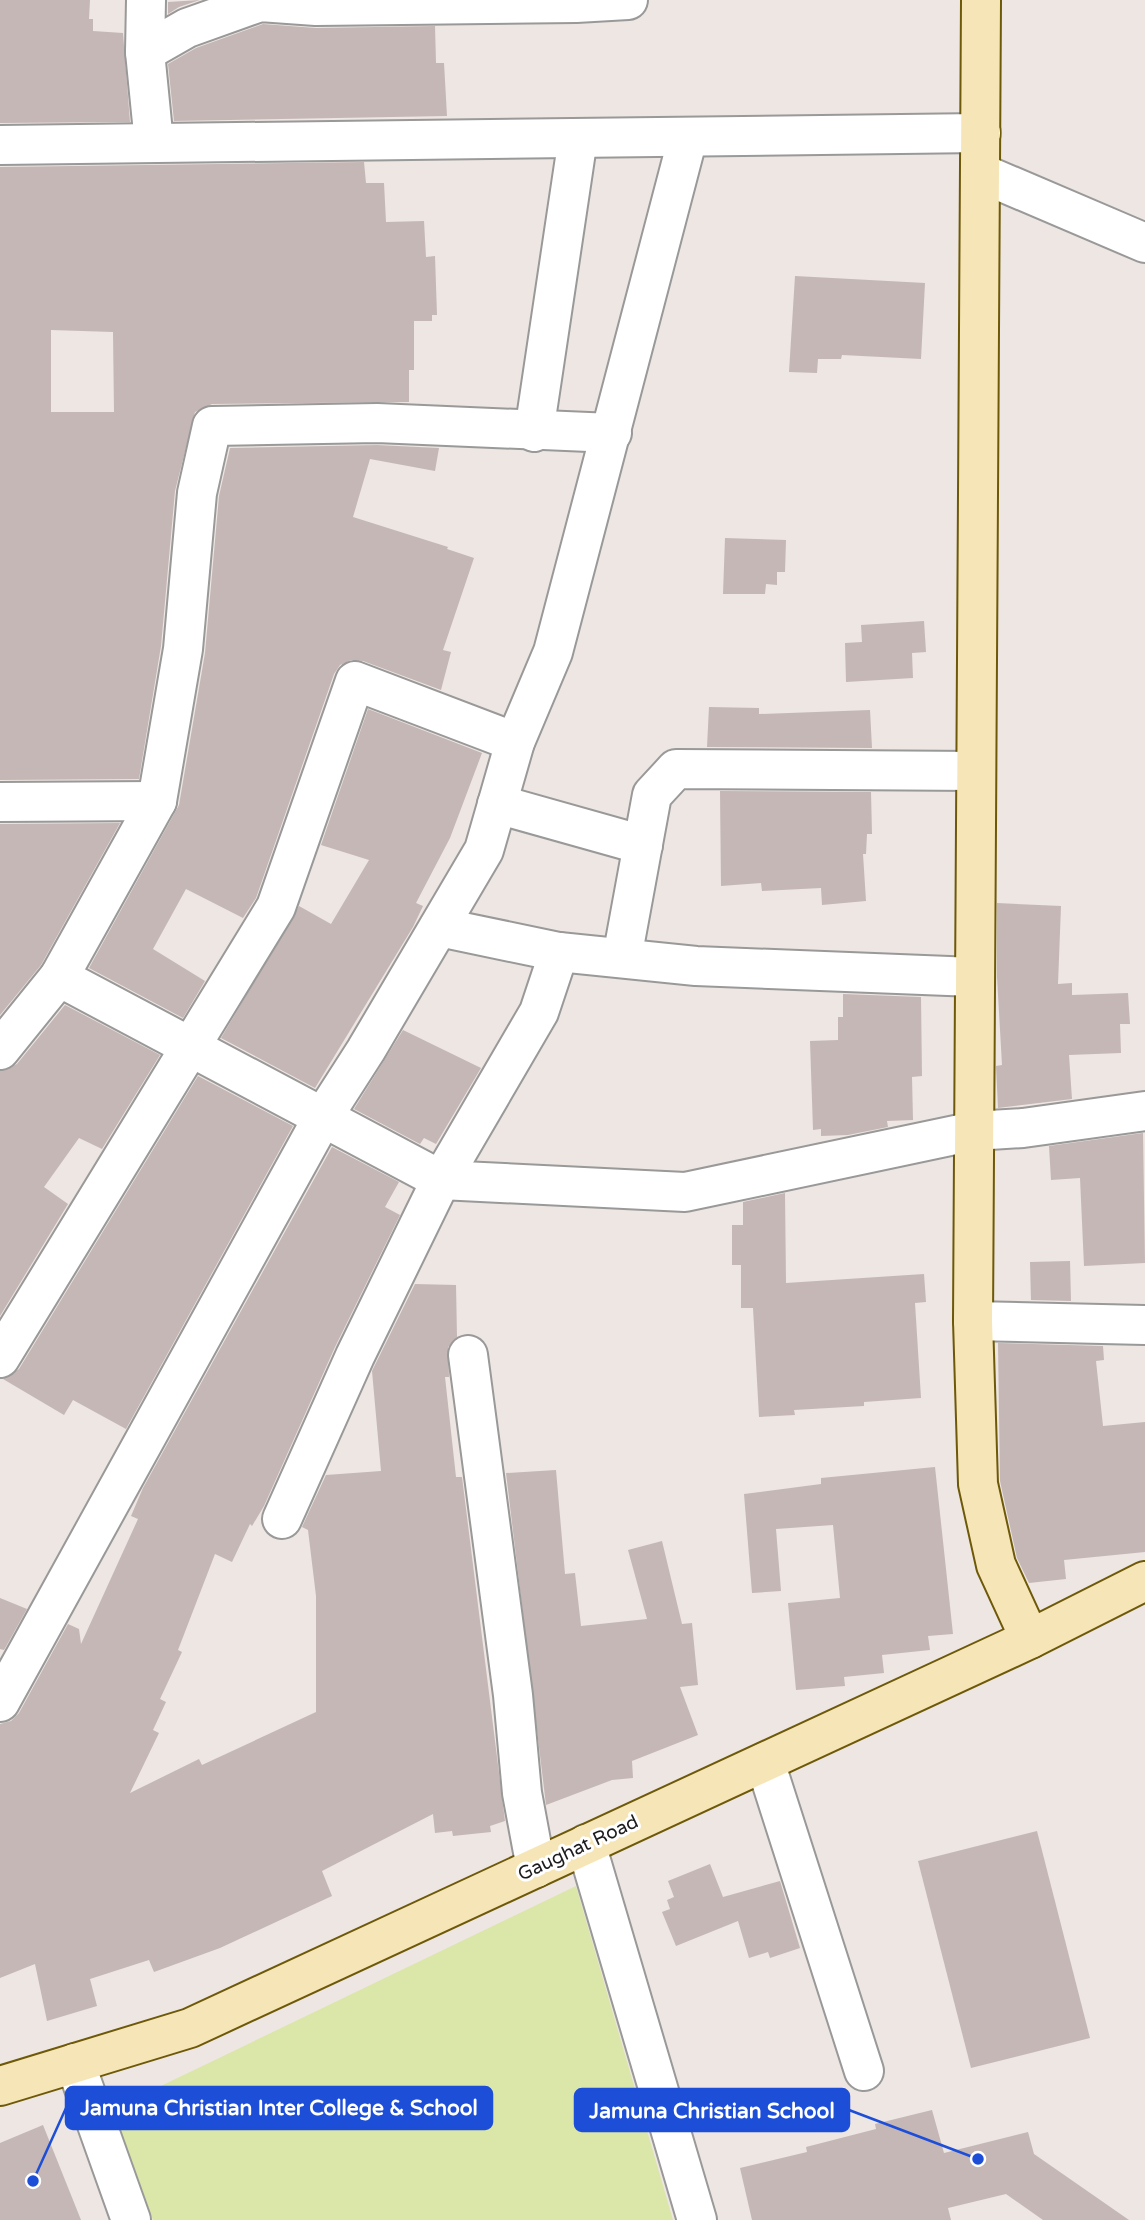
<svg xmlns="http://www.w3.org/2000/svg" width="1145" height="2220" font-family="'Varela Round',sans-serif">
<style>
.grass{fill:#dbe6a9}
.building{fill:#c5b7b6;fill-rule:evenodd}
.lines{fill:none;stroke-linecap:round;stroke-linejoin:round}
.minor-casing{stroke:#999;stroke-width:42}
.tertiary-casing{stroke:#999;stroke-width:42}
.secondary-casing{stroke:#6e5909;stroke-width:42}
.minor{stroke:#fff;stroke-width:38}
.tertiary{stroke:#fff;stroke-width:38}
.secondary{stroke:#f6e6b7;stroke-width:38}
.labels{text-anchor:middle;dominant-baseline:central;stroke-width:6;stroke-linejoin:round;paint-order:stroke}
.street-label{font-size:19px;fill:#1c1c1c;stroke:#fff}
.leader{fill:none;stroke:#1d4ed8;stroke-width:2.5}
.callout-dot{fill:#1d4ed8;stroke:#fff;stroke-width:2.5}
.callout{fill:#1d4ed8;stroke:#1d4ed8;stroke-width:2.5}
.callout-label{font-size:21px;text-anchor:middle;font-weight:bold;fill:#fff}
</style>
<rect width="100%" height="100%" fill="#ede6e2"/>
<path class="grass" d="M 576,1886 L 673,2220 L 153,2220 L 113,2109 Z"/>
<g class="building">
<path d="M 0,0 L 90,0 L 89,19 L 93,19 L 93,31 L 123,33 L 130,122 L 0,123 Z"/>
<path d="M 200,0 L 179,7 L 168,14 L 168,2 Z"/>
<path d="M 263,24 L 316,28 L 435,26 L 436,63 L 444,63 L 447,116 L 174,121 L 168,64 L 196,48 Z"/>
<path d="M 364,162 L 366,183 L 384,183 L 386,222 L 424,221 L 426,257 L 435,256 L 437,315 L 432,315 L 432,321 L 414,321 L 414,370 L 409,370 L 409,402 L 212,404 L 195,412 L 175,491 L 161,646 L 139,779 L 0,780 L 0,167 ZM 51,330 L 113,332 L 114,412 L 51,412 Z"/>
<path d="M 795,276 L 925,283 L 921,359 L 842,355 L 841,359 L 818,359 L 817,373 L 789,372 Z"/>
<path d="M 377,445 L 439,448 L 435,471 L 370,459 L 353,517 L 448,547 L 447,549 L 474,558 L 443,650 L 451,652 L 441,690 L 363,661 L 351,660 L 340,665 L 334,674 L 256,898 L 243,918 L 186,889 L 153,949 L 205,981 L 183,1018 L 89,968 L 179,805 L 205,653 L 219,496 L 230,448 Z"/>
<path d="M 725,538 L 786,540 L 785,572 L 777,572 L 777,585 L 766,584 L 765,594 L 723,594 Z"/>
<path d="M 924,621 L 926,652 L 912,653 L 913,678 L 846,682 L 845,643 L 862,642 L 861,625 Z"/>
<path d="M 709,707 L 759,708 L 759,714 L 870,710 L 872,748 L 707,747 Z"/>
<path d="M 368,709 L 482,753 L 450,838 L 416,903 L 423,906 L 413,927 L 315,1088 L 221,1038 L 299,906 L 331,924 L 369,860 L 321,845 Z"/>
<path d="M 720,791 L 871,792 L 872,834 L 867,834 L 866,854 L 863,854 L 866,901 L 822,905 L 821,888 L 762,891 L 761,883 L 721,886 Z"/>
<path d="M 120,823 L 41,965 L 0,1015 L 0,824 Z"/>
<path d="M 997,903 L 1061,906 L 1058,984 L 1072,983 L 1072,995 L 1128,993 L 1130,1024 L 1120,1024 L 1121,1053 L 1069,1055 L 1072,1099 L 998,1108 L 996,1066 L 1002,1065 L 997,977 Z"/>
<path d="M 843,994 L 921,997 L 922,1076 L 912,1077 L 913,1120 L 887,1121 L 888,1127 L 848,1135 L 821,1136 L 821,1129 L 813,1130 L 810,1041 L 838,1040 L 838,1017 L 843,1017 Z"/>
<path d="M 65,1005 L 160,1055 L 102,1149 L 79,1138 L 44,1187 L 68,1204 L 0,1316 L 0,1071 L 17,1064 Z"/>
<path d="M 403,1030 L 481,1068 L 436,1144 L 424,1138 L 420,1144 L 354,1109 Z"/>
<path d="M 198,1076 L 293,1126 L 126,1429 L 73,1400 L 64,1415 L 3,1379 L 19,1369 Z"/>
<path d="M 1143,1133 L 1145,1263 L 1084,1266 L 1080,1178 L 1051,1180 L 1049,1146 Z"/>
<path d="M 332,1147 L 399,1182 L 385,1207 L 400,1215 L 335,1347 L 264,1506 L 252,1526 L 250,1524 L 232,1562 L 215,1554 L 178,1650 L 182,1652 L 160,1699 L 166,1702 L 153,1730 L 159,1733 L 130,1793 L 199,1759 L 202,1765 L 316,1712 L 316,1596 L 308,1530 L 302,1527 L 326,1475 L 381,1471 L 372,1371 L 415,1284 L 456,1285 L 457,1337 L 448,1347 L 449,1377 L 445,1377 L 456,1477 L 462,1477 L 505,1821 L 490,1826 L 491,1832 L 453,1836 L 452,1831 L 435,1833 L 433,1814 L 322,1871 L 332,1896 L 220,1948 L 154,1972 L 149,1960 L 90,1979 L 97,2006 L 47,2021 L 35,1964 L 0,1978 L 0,1724 L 11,1721 L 19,1713 L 68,1624 L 79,1629 L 81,1644 L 138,1519 L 131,1516 L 143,1488 Z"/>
<path d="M 785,1193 L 786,1283 L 924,1274 L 926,1302 L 915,1303 L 921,1398 L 864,1402 L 864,1406 L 794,1410 L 795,1415 L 759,1417 L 753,1308 L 741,1308 L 741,1265 L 732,1265 L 732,1225 L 743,1225 L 743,1202 Z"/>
<path d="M 1070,1261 L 1071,1301 L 1031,1300 L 1030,1262 Z"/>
<path d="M 998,1343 L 1103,1346 L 1104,1360 L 1096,1361 L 1103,1426 L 1145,1422 L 1145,1552 L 1064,1560 L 1066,1579 L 1029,1583 L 1017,1558 L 1000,1481 Z"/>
<path d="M 935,1467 L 953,1634 L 928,1636 L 930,1650 L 882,1655 L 884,1673 L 844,1677 L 845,1686 L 796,1690 L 788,1603 L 840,1598 L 833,1525 L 776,1529 L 781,1591 L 752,1593 L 744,1494 L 821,1484 L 821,1478 Z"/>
<path d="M 556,1470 L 565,1574 L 575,1573 L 581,1626 L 647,1619 L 628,1550 L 662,1541 L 682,1624 L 692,1623 L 698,1685 L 680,1687 L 698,1735 L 632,1761 L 633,1778 L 612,1780 L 546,1805 L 506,1473 Z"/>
<path d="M 0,1598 L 27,1609 L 4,1650 L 0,1649 Z"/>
<path d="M 1037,1831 L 1090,2038 L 971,2068 L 918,1861 Z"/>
<path d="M 710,1864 L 723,1897 L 780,1881 L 800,1948 L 770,1958 L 768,1952 L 749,1958 L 738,1921 L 676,1946 L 662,1912 L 670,1909 L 667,1900 L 674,1897 L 668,1881 Z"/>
<path d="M 932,2110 L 944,2153 L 1028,2132 L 1034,2154 L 1129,2220 L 1043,2220 L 1006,2194 L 948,2208 L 951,2220 L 752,2220 L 740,2168 L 807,2152 L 806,2147 L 876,2129 L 875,2124 Z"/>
<path d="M 43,2125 L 81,2220 L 0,2220 L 0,2143 Z"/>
</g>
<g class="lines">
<g class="minor-casing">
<g id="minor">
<path d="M 146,0 L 145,52 L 154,143"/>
<path d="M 145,52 L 187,28 L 260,2 L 316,6 L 576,3 L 628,0"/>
<path d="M 534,432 L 578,138"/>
<path d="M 0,802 L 157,801"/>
<path d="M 497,804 L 643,845"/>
<path d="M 439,927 L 559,952 L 696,966 L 974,977"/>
<path d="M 622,958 L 652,795 L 676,769 L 976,771"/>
<path d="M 59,977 L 441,1180 L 685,1192 L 974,1131 L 1023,1128 L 1145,1111"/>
<path d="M 0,1050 L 59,977 L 157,801 L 183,649 L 197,493 L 212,426 L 377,423 L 612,433"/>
<path d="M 973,1321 L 1145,1325"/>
<path d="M 468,1355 L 513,1695 L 522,1793 L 536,1868"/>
<path d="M 0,1358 L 276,907 L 355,681 L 515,742"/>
<path d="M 282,1519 L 355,1356 L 441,1180 L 539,1012 L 559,952"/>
<path d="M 0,1702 L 323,1117 L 366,1050 L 484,850 L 515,742 L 553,652 L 688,137"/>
<path d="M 765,1762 L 864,2071"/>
<path d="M 586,1844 L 697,2220"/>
<path d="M 75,2063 L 131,2220"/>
</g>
</g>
<g class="tertiary-casing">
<g id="tertiary">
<path d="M 0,145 L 981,133"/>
<path d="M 981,173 L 1145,243"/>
</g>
</g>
<g class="secondary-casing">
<g id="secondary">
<path d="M 981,0 L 973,1321 L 978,1484 L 996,1565 L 1030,1639"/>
<path d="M 0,2086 L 190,2028 L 1030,1639 L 1145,1581"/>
</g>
</g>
<use href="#minor" class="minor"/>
<use href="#tertiary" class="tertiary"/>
<use href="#secondary" class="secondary"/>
</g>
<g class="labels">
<g class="street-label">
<text transform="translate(578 1848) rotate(-25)">Gaughat Road</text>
</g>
</g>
<path class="leader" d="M33 2181L66 2108M978 2159L849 2110"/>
<g class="callout-dot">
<circle cx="33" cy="2181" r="7"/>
<circle cx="978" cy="2159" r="7"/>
</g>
<g class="callout">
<rect x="66" y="2087" width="426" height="42" rx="7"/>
<rect x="575" y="2089" width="274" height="42" rx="7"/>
</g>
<g class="callout-label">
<text x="279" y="2115">Jamuna Christian Inter College &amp; School</text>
<text x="712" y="2118">Jamuna Christian School</text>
</g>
</svg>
